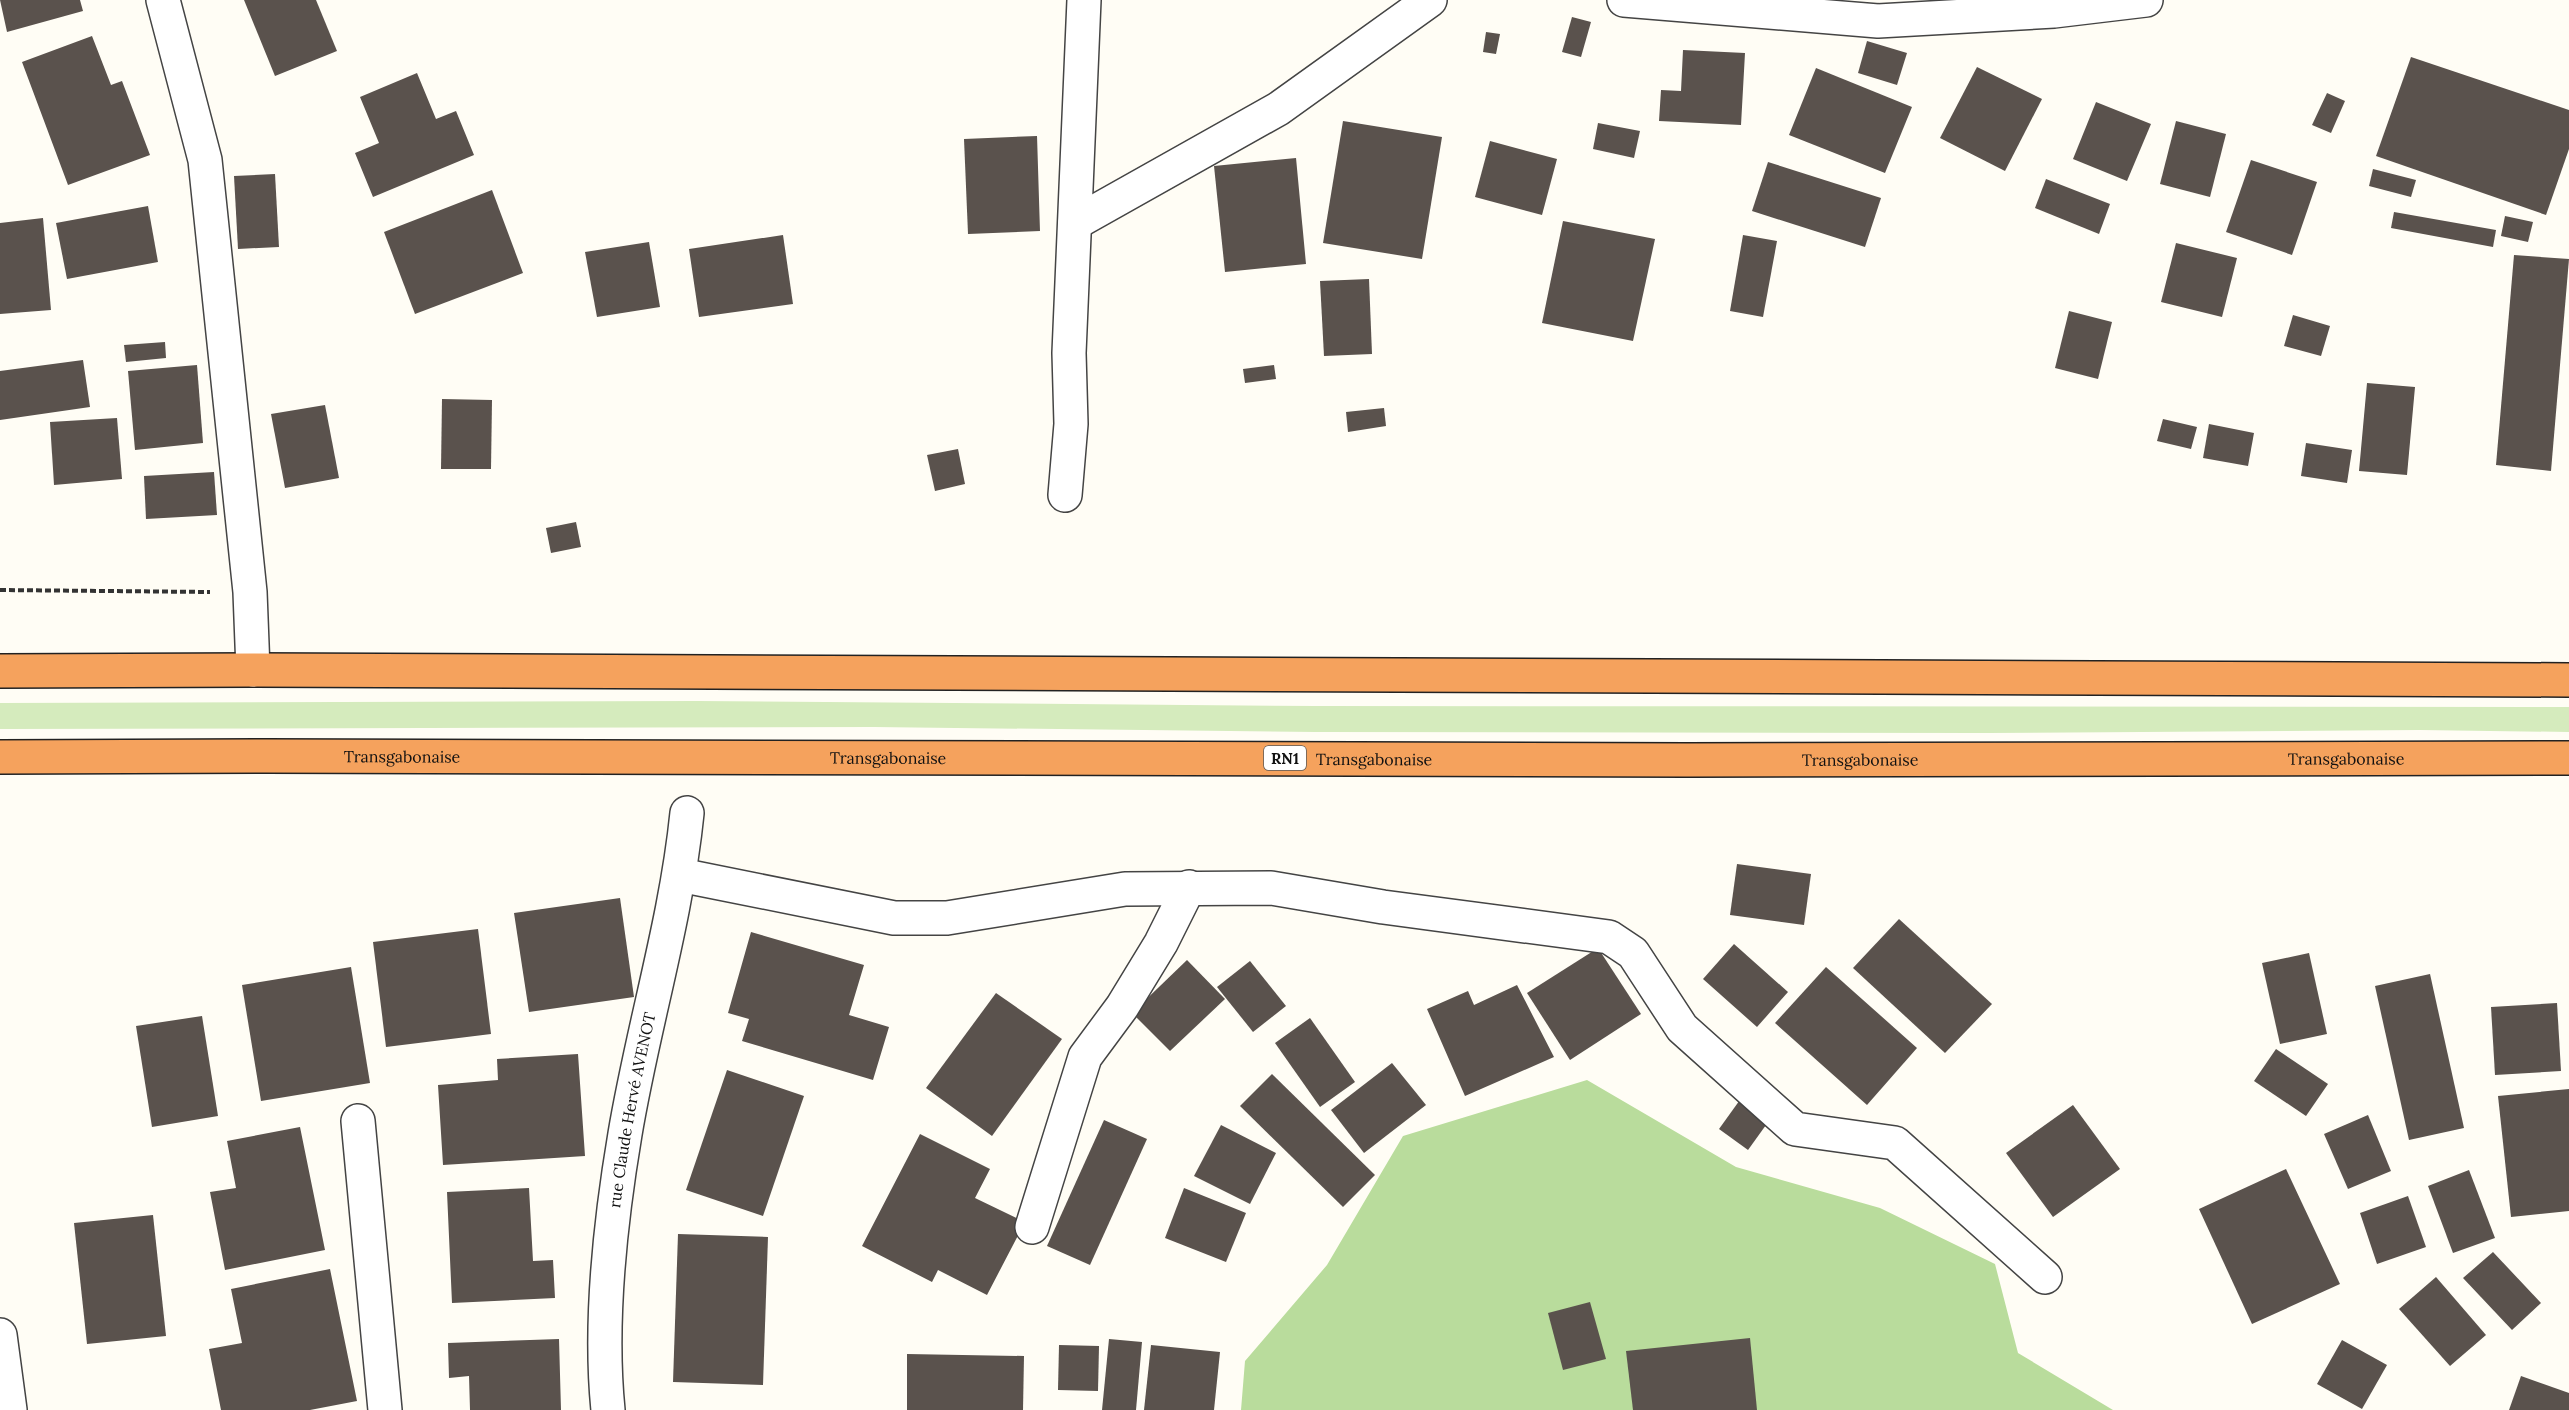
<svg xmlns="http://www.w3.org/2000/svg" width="2569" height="1410" font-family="Lora,serif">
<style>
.green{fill:#d5ebbd}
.forest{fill:#b9dc9c}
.building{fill:#5a524d}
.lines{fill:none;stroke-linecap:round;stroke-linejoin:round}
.minor-casing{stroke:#444;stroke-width:36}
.highway-casing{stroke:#222;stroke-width:36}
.path{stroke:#333;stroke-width:4;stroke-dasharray:6 3;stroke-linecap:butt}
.minor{stroke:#fff;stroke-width:33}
.highway{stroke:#f5a25d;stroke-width:33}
.labels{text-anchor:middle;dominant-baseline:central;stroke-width:6;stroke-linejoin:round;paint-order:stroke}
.shield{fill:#fff;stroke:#585858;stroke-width:1.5}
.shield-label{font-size:15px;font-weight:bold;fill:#111}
.street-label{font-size:16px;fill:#111;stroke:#fff}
</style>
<rect width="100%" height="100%" fill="#fffdf5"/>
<path class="green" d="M 697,701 L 1316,706 L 2569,707 L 2569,732 L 2420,730 L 1988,733 L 1316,732 L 874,727 L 0,729 L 0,703 Z"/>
<path class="forest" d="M 1587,1080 L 1736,1167 L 1880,1208 L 1995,1264 L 2018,1353 L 2113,1410 L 1241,1410 L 1245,1361 L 1327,1265 L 1403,1136 Z"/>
<g class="building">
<path d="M 0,0 L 80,0 L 83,11 L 7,32 Z"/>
<path d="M 244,0 L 316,0 L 337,51 L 275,76 Z"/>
<path d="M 1572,17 L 1591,22 L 1581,57 L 1562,52 Z"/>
<path d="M 1486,32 L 1500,34 L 1496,54 L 1483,52 Z"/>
<path d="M 92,36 L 111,85 L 122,81 L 150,155 L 68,185 L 22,62 Z"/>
<path d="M 1867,41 L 1907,53 L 1897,85 L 1858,73 Z"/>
<path d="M 1683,50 L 1745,53 L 1741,125 L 1659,121 L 1661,90 L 1681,91 Z"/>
<path d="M 2411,57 L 2569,110 L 2569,149 L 2546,215 L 2376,156 Z"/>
<path d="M 1977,67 L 2042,99 L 2005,171 L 1940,138 Z"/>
<path d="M 1816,68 L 1912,107 L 1885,173 L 1789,135 Z"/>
<path d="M 417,73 L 436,119 L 456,111 L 474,155 L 373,197 L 355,153 L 379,143 L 360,97 Z"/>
<path d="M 2327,93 L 2345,101 L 2331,133 L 2312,125 Z"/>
<path d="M 2096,102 L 2151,124 L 2127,181 L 2073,159 Z"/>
<path d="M 1343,121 L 1442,137 L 1422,259 L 1323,243 Z"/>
<path d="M 2176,121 L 2226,134 L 2210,197 L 2160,184 Z"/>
<path d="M 1598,123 L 1640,131 L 1634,158 L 1593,149 Z"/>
<path d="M 1037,136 L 1040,231 L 968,234 L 964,139 Z"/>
<path d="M 1490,141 L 1557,159 L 1542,215 L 1475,197 Z"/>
<path d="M 1296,158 L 1306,264 L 1225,272 L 1214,166 Z"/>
<path d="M 2251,160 L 2317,182 L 2292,255 L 2226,232 Z"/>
<path d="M 1768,162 L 1881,198 L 1865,247 L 1752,211 Z"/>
<path d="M 2373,169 L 2416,180 L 2411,197 L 2369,186 Z"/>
<path d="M 275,174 L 279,247 L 238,249 L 234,176 Z"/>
<path d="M 2046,179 L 2110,204 L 2099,234 L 2035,208 Z"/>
<path d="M 492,190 L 523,273 L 415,314 L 384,232 Z"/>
<path d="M 148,206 L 158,262 L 67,279 L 56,223 Z"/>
<path d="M 2394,212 L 2496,230 L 2493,247 L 2391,228 Z"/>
<path d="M 2505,216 L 2533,222 L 2528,242 L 2501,236 Z"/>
<path d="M 43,218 L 51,310 L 0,314 L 0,223 Z"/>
<path d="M 1563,221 L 1655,239 L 1633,341 L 1542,323 Z"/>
<path d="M 783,235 L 793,304 L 699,317 L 689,249 Z"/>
<path d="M 1743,235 L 1777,241 L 1763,317 L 1730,311 Z"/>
<path d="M 649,242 L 660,307 L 597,317 L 585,252 Z"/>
<path d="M 2176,243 L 2237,258 L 2222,317 L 2161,302 Z"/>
<path d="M 2514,255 L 2569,259 L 2551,471 L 2496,465 Z"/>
<path d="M 1369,279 L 1372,354 L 1324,356 L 1320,281 Z"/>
<path d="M 2069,311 L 2112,322 L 2098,379 L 2055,368 Z"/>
<path d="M 2293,315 L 2330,326 L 2321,356 L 2284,346 Z"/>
<path d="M 165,342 L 166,358 L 126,362 L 124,345 Z"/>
<path d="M 83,360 L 90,407 L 0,420 L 0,371 Z"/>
<path d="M 197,365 L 203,443 L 135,450 L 128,371 Z"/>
<path d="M 1274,365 L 1276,379 L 1245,383 L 1243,369 Z"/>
<path d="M 2367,383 L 2415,387 L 2407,475 L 2359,471 Z"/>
<path d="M 442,399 L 492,400 L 491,469 L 441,469 Z"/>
<path d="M 325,405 L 339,478 L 285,488 L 271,414 Z"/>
<path d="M 1384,408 L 1386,426 L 1348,432 L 1346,412 Z"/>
<path d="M 117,418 L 122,479 L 54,485 L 50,422 Z"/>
<path d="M 2163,419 L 2197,427 L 2191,449 L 2157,441 Z"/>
<path d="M 2209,424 L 2254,433 L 2248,466 L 2203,458 Z"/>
<path d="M 2306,443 L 2352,450 L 2347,483 L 2301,476 Z"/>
<path d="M 958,449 L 965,484 L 935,491 L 927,455 Z"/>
<path d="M 214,472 L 217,515 L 146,519 L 144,476 Z"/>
<path d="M 576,522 L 581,547 L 551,553 L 546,528 Z"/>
<path d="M 1737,864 L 1811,874 L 1804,925 L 1730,915 Z"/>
<path d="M 620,898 L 634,997 L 529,1012 L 514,913 Z"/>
<path d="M 1899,919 L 1992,1004 L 1945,1053 L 1853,968 Z"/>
<path d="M 478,929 L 491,1034 L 386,1047 L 373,942 Z"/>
<path d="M 751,932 L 864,965 L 849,1015 L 889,1027 L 873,1080 L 742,1041 L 749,1019 L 728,1013 Z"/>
<path d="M 1734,944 L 1788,992 L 1757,1027 L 1703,979 Z"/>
<path d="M 1598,948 L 1641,1014 L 1570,1060 L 1527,993 Z"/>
<path d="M 2309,953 L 2327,1034 L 2280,1044 L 2262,963 Z"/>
<path d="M 1187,960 L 1225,999 L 1170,1051 L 1132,1013 Z"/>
<path d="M 1250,961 L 1286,1006 L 1253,1032 L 1217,987 Z"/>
<path d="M 351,967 L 370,1083 L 261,1101 L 242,985 Z"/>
<path d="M 1826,967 L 1917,1048 L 1867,1105 L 1775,1023 Z"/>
<path d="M 2430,974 L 2464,1128 L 2409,1140 L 2375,986 Z"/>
<path d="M 1517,985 L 1554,1057 L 1465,1096 L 1427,1009 L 1468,991 L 1474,1005 Z"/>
<path d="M 996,993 L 1062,1039 L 992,1136 L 926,1088 Z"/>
<path d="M 2557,1003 L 2561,1071 L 2495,1075 L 2491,1007 Z"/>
<path d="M 202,1016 L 218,1116 L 152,1127 L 136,1026 Z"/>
<path d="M 1310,1018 L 1355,1082 L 1320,1107 L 1275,1043 Z"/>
<path d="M 2276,1049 L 2328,1084 L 2306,1116 L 2254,1081 Z"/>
<path d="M 578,1054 L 585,1156 L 443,1165 L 438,1085 L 498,1080 L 497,1059 Z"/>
<path d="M 1392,1063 L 1426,1105 L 1364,1153 L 1331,1110 Z"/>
<path d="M 727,1070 L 804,1096 L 763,1216 L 686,1190 Z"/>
<path d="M 1272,1074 L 1375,1175 L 1343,1207 L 1240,1106 Z"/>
<path d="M 2569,1089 L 2569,1211 L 2511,1217 L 2498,1096 Z"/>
<path d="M 1742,1097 L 1771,1118 L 1748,1150 L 1719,1129 Z"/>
<path d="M 2073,1105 L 2120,1169 L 2053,1217 L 2006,1153 Z"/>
<path d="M 2368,1115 L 2391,1171 L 2348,1189 L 2324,1134 Z"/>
<path d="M 1104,1120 L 1147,1139 L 1090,1265 L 1047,1246 Z"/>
<path d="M 1221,1125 L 1276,1153 L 1250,1204 L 1194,1176 Z"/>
<path d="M 300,1127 L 325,1250 L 225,1270 L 210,1192 L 236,1188 L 227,1141 Z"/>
<path d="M 920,1134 L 990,1169 L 975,1198 L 1025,1222 L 987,1295 L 938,1270 L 932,1282 L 862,1246 Z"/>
<path d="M 2286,1169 L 2340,1284 L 2252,1324 L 2199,1209 Z"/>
<path d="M 2469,1170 L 2495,1238 L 2453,1253 L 2428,1186 Z"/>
<path d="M 529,1188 L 533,1261 L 553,1260 L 555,1298 L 452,1303 L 447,1192 Z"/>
<path d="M 1184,1188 L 1246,1213 L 1226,1262 L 1165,1238 Z"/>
<path d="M 2408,1196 L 2426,1247 L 2377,1264 L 2360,1213 Z"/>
<path d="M 153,1215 L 166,1336 L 87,1344 L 74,1223 Z"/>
<path d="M 678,1234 L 768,1237 L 763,1385 L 673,1382 Z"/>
<path d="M 2493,1252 L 2541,1303 L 2512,1330 L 2463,1278 Z"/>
<path d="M 330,1269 L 357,1401 L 310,1410 L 221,1410 L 209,1349 L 242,1343 L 231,1289 Z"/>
<path d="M 2436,1277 L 2486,1335 L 2450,1366 L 2399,1309 Z"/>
<path d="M 1590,1302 L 1606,1359 L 1563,1370 L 1548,1313 Z"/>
<path d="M 1750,1338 L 1757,1410 L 1633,1410 L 1626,1351 Z"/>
<path d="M 559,1339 L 561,1410 L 470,1410 L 469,1376 L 449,1378 L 448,1343 Z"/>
<path d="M 1109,1339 L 1142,1342 L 1136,1410 L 1102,1410 Z"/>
<path d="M 2342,1340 L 2387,1365 L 2362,1409 L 2317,1384 Z"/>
<path d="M 1059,1345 L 1099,1346 L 1098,1391 L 1058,1390 Z"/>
<path d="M 1151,1345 L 1220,1352 L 1214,1410 L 1144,1410 Z"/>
<path d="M 907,1354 L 1024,1356 L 1023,1410 L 907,1410 Z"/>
<path d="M 2521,1376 L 2569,1393 L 2569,1410 L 2509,1410 Z"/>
</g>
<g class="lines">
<g class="minor-casing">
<g id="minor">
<path d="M 163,0 L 205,160 L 250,592 L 253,670"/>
<path d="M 1624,0 L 1878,21 L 2054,11 L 2146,0"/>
<path d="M 1075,223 L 1278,109 L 1430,0"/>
<path d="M 1065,495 L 1071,424 L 1069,353 L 1084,0"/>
<path d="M 680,875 L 894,918 L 947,918 L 1125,889 L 1271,888 L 1383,907 L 1609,937 L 1633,953 L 1682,1028 L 1795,1129 L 1895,1143 L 2045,1277"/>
<path d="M 358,1121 L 385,1410"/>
<path d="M 1032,1227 L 1085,1057 L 1122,1007 L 1161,943 L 1189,887"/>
<path d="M 0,1335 L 10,1410"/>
<path id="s1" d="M 608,1410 C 599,1321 610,1223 625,1134 C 643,1026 676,922 687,813"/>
</g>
</g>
<g class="highway-casing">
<g id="highway">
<path d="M 0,671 L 253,670 L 2569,680"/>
<path id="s2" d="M 0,757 L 266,756 L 1687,760 L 2569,758"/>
</g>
</g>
<path class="path" d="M 0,590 L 210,592"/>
<use href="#minor" class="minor"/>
<use href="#highway" class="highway"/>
</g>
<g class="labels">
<rect class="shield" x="1264" y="746" width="42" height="24" rx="4.5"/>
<g class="shield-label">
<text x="1285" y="758">RN1</text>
</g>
<g class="street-label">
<text stroke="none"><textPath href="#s2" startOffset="402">Transgabonaise</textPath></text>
<text stroke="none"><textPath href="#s2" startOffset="888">Transgabonaise</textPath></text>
<text stroke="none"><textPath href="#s2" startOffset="2346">Transgabonaise</textPath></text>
<text stroke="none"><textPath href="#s2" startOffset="1374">Transgabonaise</textPath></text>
<text stroke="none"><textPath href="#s2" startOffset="1860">Transgabonaise</textPath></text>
<text stroke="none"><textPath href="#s1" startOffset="302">rue Claude Hervé AVENOT</textPath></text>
</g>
</g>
</svg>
